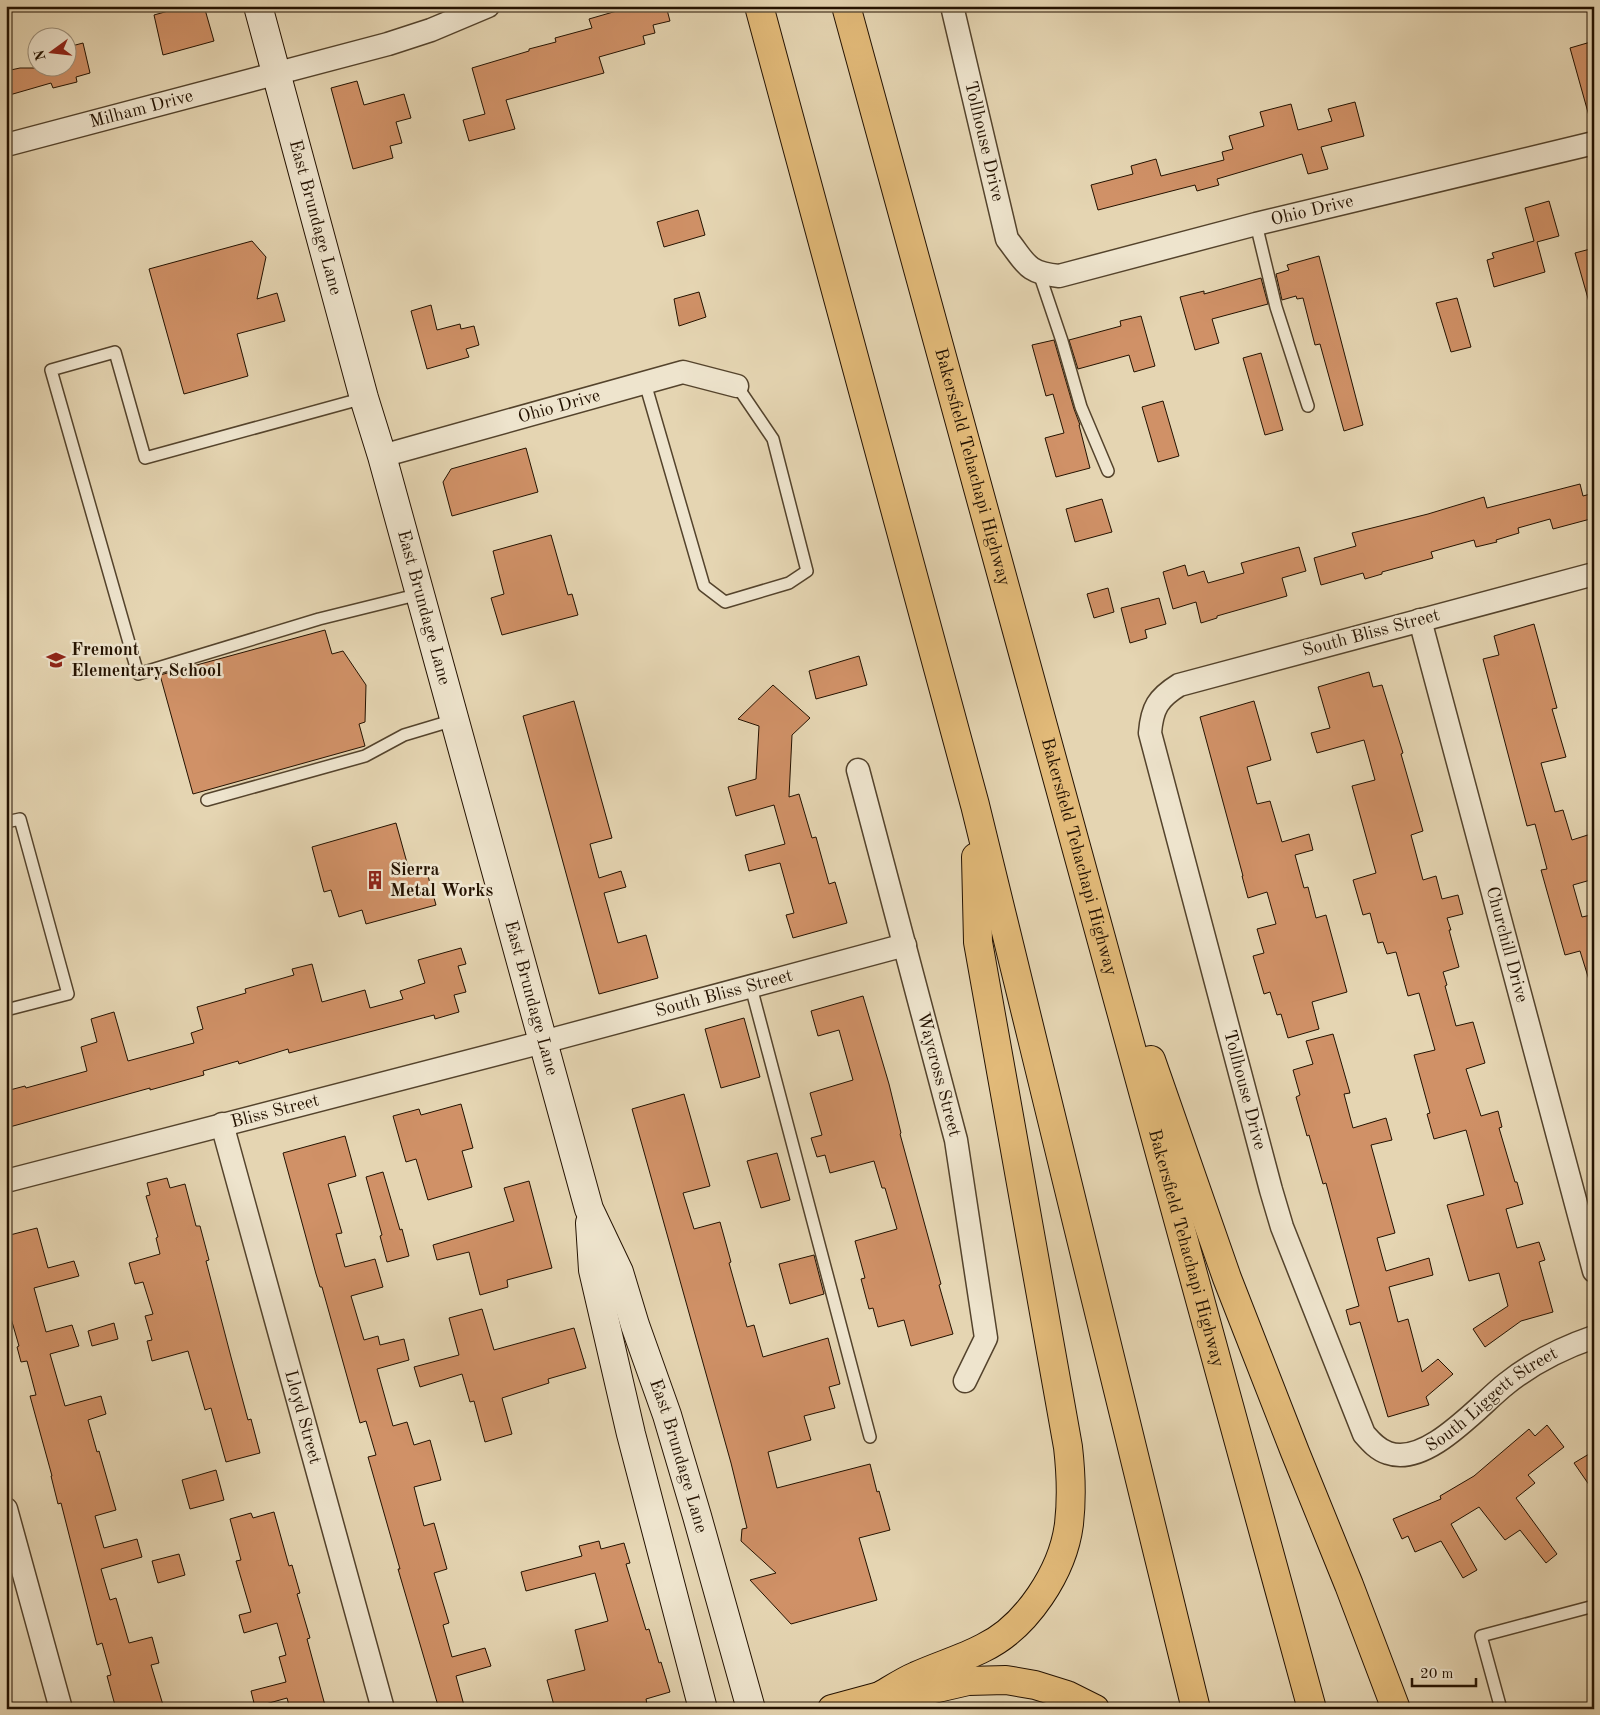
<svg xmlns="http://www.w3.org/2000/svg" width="1600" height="1715" font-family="'Old Standard TT',serif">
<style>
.building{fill:#d09167;stroke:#241200}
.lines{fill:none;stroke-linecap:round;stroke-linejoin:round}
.lane-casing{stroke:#54432c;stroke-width:14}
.street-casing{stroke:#54432c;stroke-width:25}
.secondary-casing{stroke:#241200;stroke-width:30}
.highway-casing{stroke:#241200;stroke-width:30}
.lane{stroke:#eee4cd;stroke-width:11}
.street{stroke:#eee4cd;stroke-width:22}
.secondary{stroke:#eee4cd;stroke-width:28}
.highway{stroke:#e2ba79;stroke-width:28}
.labels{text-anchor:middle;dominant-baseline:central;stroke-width:5;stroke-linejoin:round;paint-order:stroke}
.street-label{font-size:18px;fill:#241200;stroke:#eee4cd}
.poi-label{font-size:18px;font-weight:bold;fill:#241200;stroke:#eee4cd;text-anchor:start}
</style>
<rect width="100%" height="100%" fill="#e5d5b2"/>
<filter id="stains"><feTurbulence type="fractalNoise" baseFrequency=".004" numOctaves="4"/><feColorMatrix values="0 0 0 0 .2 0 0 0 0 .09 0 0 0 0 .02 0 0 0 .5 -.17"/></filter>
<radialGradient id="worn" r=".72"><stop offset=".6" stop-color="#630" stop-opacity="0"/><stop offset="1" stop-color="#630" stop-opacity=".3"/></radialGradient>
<g class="building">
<path d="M 186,6 L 204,6 L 214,41 L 163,55 L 154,15 Z"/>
<path d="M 634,6 L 666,6 L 670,21 L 653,25 L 655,33 L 643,36 L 645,44 L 599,57 L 604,73 L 506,100 L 515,129 L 469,141 L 463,120 L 485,114 L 472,68 L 529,51 L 529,49 L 556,42 L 555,38 L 592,28 L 589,19 Z"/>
<path d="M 1594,41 L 1594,115 L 1589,116 L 1570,48 Z"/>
<path d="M 83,43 L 90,73 L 76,77 L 77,82 L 53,88 L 51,83 L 6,96 L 6,71 L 20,68 L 68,68 L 68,47 Z"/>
<path d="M 357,81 L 364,105 L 404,94 L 411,118 L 396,122 L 402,143 L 390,146 L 393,158 L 353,169 L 331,88 Z"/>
<path d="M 1355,102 L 1364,136 L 1321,147 L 1328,169 L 1308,174 L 1302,154 L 1217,179 L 1219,185 L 1197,191 L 1195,185 L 1098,210 L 1091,185 L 1133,174 L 1131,166 L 1156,159 L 1161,176 L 1224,160 L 1222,152 L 1233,149 L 1229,136 L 1264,126 L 1260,112 L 1291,104 L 1298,130 L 1332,121 L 1328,109 Z"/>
<path d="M 1549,201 L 1559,236 L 1537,242 L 1545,272 L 1494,287 L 1487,260 L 1494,258 L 1492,253 L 1534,241 L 1525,208 Z"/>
<path d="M 698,210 L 705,235 L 664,247 L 657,222 Z"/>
<path d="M 252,241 L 266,257 L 257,299 L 277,293 L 285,321 L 237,334 L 248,376 L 184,394 L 149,269 Z"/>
<path d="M 1594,248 L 1594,301 L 1589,302 L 1575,253 Z"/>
<path d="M 1319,256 L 1363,425 L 1344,431 L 1320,344 L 1315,345 L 1303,298 L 1297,299 L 1296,296 L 1282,300 L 1276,274 L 1289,270 L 1287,265 Z"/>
<path d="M 1261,278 L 1268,304 L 1212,319 L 1219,343 L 1195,350 L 1180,297 L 1204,291 L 1204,294 Z"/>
<path d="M 699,292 L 706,317 L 679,326 L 674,299 Z"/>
<path d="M 1457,298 L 1471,347 L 1451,352 L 1436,303 Z"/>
<path d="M 431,305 L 437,330 L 460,324 L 461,329 L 474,326 L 479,345 L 466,349 L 469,357 L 427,369 L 411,311 Z"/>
<path d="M 1141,316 L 1155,366 L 1134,372 L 1129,355 L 1078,369 L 1069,340 L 1121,326 L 1120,321 Z"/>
<path d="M 1054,340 L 1074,409 L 1080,425 L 1079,425 L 1090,468 L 1056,477 L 1045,438 L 1064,433 L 1053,394 L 1046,396 L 1032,345 Z"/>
<path d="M 1261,353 L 1283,430 L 1265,435 L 1243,358 Z"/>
<path d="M 1163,401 L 1179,456 L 1158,462 L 1142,407 Z"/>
<path d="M 526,448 L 538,492 L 452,516 L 443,482 L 451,469 Z"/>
<path d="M 1580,484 L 1583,496 L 1594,493 L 1594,518 L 1553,529 L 1550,519 L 1518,528 L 1519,533 L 1496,540 L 1497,542 L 1476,547 L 1474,540 L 1431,552 L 1433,558 L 1382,572 L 1382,574 L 1365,579 L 1363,573 L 1321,585 L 1314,558 L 1356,546 L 1352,533 L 1428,514 L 1484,497 L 1487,508 Z"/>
<path d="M 1102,499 L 1112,532 L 1075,542 L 1066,509 Z"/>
<path d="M 551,535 L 568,595 L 572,594 L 578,615 L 502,635 L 491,598 L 504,594 L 493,551 Z"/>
<path d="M 1299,547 L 1306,571 L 1282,578 L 1287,596 L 1217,616 L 1217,618 L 1201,623 L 1196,602 L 1173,609 L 1163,572 L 1185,565 L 1188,576 L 1204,571 L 1208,583 L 1244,573 L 1241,563 Z"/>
<path d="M 1108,588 L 1114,612 L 1094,618 L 1087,594 Z"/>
<path d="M 1159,598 L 1166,624 L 1145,630 L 1147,638 L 1130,643 L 1121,608 Z"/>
<path d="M 1534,624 L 1557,708 L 1552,709 L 1566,757 L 1541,763 L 1555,812 L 1563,810 L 1572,840 L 1594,833 L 1594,879 L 1573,885 L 1582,917 L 1591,915 L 1594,925 L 1594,983 L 1590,983 L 1580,951 L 1565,955 L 1541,870 L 1547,869 L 1535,824 L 1527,826 L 1483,659 L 1499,655 L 1494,636 Z"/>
<path d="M 325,630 L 332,654 L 343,651 L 366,685 L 365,722 L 359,724 L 365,746 L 193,794 L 160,675 Z"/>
<path d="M 859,656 L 867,685 L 816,699 L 809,671 Z"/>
<path d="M 1369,672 L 1373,687 L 1382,685 L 1403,753 L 1401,754 L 1423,831 L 1411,835 L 1423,880 L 1436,876 L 1442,899 L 1458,895 L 1463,914 L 1447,918 L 1451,930 L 1449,930 L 1459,967 L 1443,972 L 1447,985 L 1445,986 L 1456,1026 L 1473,1022 L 1485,1063 L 1466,1069 L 1481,1116 L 1498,1111 L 1502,1127 L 1499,1128 L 1515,1182 L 1517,1182 L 1523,1204 L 1506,1209 L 1517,1248 L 1539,1242 L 1545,1260 L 1539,1262 L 1553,1312 L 1521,1321 L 1485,1347 L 1473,1329 L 1508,1306 L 1499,1273 L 1469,1281 L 1447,1205 L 1484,1195 L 1466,1130 L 1434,1139 L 1427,1114 L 1430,1113 L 1414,1055 L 1435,1050 L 1419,993 L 1408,996 L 1396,952 L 1387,954 L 1383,942 L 1378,943 L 1370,913 L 1363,915 L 1353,880 L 1376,873 L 1352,786 L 1375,780 L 1364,740 L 1317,753 L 1311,733 L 1330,728 L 1318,687 Z"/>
<path d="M 773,685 L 810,718 L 792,735 L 789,797 L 799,794 L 812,838 L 816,837 L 829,884 L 835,882 L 847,923 L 793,938 L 786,915 L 794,913 L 780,863 L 749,871 L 745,855 L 785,844 L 774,805 L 736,816 L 728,787 L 756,779 L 759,726 L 738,719 Z"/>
<path d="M 574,701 L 612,838 L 590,844 L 599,878 L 621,871 L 626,887 L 604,893 L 618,943 L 646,935 L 658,978 L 599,994 L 523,716 Z"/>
<path d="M 1254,701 L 1271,760 L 1247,767 L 1257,804 L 1270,801 L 1282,842 L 1309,834 L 1313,850 L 1295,855 L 1304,888 L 1308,887 L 1316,918 L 1326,915 L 1347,992 L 1312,1002 L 1319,1029 L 1288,1038 L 1281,1014 L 1277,1015 L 1270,992 L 1264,994 L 1253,956 L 1264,953 L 1257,929 L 1276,924 L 1267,892 L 1248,898 L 1242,876 L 1243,876 L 1200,717 Z"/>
<path d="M 396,823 L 409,870 L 425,865 L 436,905 L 366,924 L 362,910 L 339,917 L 331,890 L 324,892 L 312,847 Z"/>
<path d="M 461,948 L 466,964 L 458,966 L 466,992 L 454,995 L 459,1012 L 435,1019 L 434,1015 L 289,1053 L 288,1049 L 239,1064 L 238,1061 L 203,1071 L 204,1075 L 150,1090 L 150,1088 L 6,1128 L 6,1091 L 25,1086 L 26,1088 L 87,1071 L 81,1047 L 97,1042 L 91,1019 L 114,1012 L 128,1061 L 194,1043 L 191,1033 L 203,1029 L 197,1007 L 246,993 L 245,989 L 294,975 L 292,969 L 312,964 L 322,1002 L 365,990 L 370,1008 L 403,999 L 400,991 L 425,983 L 418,960 Z"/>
<path d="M 863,996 L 889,1084 L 901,1133 L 900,1134 L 941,1284 L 939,1285 L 953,1334 L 911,1346 L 904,1320 L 878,1327 L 873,1308 L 869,1309 L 861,1279 L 865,1278 L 855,1241 L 897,1229 L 885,1188 L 882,1188 L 874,1161 L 830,1173 L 825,1155 L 817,1157 L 811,1138 L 822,1135 L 810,1093 L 853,1080 L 839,1030 L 818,1036 L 811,1011 Z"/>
<path d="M 744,1018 L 760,1077 L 721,1088 L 705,1029 Z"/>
<path d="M 1333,1034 L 1350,1093 L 1344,1094 L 1353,1128 L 1386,1118 L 1392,1140 L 1371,1145 L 1395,1233 L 1377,1238 L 1386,1271 L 1429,1258 L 1433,1275 L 1389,1287 L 1398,1322 L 1408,1319 L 1422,1372 L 1438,1359 L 1453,1374 L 1426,1397 L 1429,1405 L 1388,1417 L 1360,1322 L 1350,1325 L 1346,1310 L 1359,1306 L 1326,1183 L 1323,1184 L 1309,1135 L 1307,1136 L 1296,1097 L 1300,1095 L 1293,1070 L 1313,1064 L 1306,1041 Z"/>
<path d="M 684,1094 L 710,1186 L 683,1193 L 694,1229 L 720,1222 L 731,1262 L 729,1263 L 747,1327 L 754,1325 L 763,1357 L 828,1338 L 840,1384 L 829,1387 L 835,1408 L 804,1416 L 811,1440 L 768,1452 L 777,1488 L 870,1464 L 877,1492 L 879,1491 L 890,1530 L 859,1538 L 877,1600 L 791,1624 L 750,1580 L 776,1573 L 741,1541 L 742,1529 L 747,1528 L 731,1463 L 632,1109 Z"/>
<path d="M 461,1104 L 473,1148 L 462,1151 L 472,1187 L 428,1200 L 416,1159 L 406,1162 L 393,1116 L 419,1109 L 421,1115 Z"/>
<path d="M 345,1136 L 356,1176 L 328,1184 L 342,1233 L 336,1234 L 345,1267 L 375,1259 L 383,1287 L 351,1296 L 364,1340 L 378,1336 L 380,1345 L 404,1339 L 409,1360 L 377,1369 L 393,1426 L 407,1422 L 414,1445 L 430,1440 L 441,1480 L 414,1487 L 424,1526 L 434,1523 L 447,1569 L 434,1573 L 449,1623 L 443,1625 L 452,1657 L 485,1648 L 491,1666 L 456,1676 L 465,1709 L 439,1709 L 398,1569 L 400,1569 L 368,1457 L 376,1455 L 366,1421 L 360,1423 L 322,1287 L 320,1287 L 316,1274 L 283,1153 Z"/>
<path d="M 777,1153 L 790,1200 L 761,1208 L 747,1161 Z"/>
<path d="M 383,1172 L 400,1230 L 402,1229 L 409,1256 L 387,1262 L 380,1236 L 382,1235 L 366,1177 Z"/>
<path d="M 167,1178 L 170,1188 L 185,1184 L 196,1226 L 200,1226 L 209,1260 L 206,1261 L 231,1357 L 248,1420 L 251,1419 L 260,1453 L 226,1462 L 211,1408 L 205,1410 L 188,1351 L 152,1361 L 147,1341 L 152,1340 L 145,1316 L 153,1314 L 143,1282 L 135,1284 L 129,1263 L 160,1254 L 156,1238 L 158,1237 L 146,1196 L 150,1195 L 147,1183 Z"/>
<path d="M 529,1181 L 552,1268 L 507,1280 L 508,1287 L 480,1295 L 469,1252 L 437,1260 L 433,1245 L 514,1221 L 504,1188 Z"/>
<path d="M 37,1228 L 48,1268 L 74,1261 L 79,1276 L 34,1288 L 46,1332 L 72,1325 L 79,1346 L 50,1354 L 65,1406 L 101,1396 L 106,1414 L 88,1420 L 97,1452 L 99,1451 L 116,1510 L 95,1516 L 104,1548 L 137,1539 L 142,1557 L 101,1569 L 110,1600 L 116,1598 L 129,1643 L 152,1637 L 159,1663 L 151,1665 L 163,1705 L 151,1709 L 116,1709 L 107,1676 L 111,1675 L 102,1643 L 97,1645 L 61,1503 L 58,1504 L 51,1476 L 52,1476 L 30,1396 L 36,1395 L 27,1361 L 21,1362 L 17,1347 L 19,1346 L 6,1301 L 6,1236 Z"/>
<path d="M 814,1255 L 824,1294 L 790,1304 L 779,1264 Z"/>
<path d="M 482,1309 L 494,1350 L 574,1328 L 586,1368 L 548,1379 L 549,1383 L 502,1398 L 512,1434 L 485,1442 L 474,1401 L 470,1402 L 462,1374 L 420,1387 L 414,1367 L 459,1355 L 449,1318 Z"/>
<path d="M 114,1323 L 118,1339 L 92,1346 L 88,1331 Z"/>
<path d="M 1547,1425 L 1564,1447 L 1528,1475 L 1535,1483 L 1516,1498 L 1557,1554 L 1546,1563 L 1520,1530 L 1505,1540 L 1479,1507 L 1451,1524 L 1477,1570 L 1463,1578 L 1441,1541 L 1415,1552 L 1408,1536 L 1402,1539 L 1393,1519 L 1441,1499 L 1440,1496 L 1474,1476 L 1529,1429 L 1535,1436 Z"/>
<path d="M 1594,1451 L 1594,1492 L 1574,1463 Z"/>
<path d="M 216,1470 L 224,1500 L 190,1509 L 182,1480 Z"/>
<path d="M 274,1512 L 289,1566 L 292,1565 L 300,1593 L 297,1594 L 310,1638 L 307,1639 L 326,1709 L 290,1709 L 287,1698 L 255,1707 L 251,1691 L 286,1682 L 279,1657 L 286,1655 L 277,1623 L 244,1633 L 239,1615 L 251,1612 L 236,1561 L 241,1560 L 230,1519 L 251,1513 L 253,1518 Z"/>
<path d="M 599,1541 L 601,1549 L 624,1543 L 630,1563 L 626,1564 L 646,1630 L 649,1629 L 659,1663 L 661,1662 L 670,1692 L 646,1699 L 648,1709 L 555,1709 L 547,1680 L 585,1670 L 575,1630 L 608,1621 L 595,1573 L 526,1591 L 521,1572 L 582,1556 L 579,1546 Z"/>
<path d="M 179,1554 L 185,1575 L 158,1583 L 152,1561 Z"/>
</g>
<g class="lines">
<g class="lane-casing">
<g id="lane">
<path d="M 1256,224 L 1276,307 L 1308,406"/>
<path d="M 1039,273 L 1062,341 L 1081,407 L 1108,471"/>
<path d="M 645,383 L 704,586 L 725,602 L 789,583 L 807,571 L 773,439 L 737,386"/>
<path d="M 364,398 L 145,458 L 115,352 L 51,370 L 138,674 L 319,619 L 420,594"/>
<path d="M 207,800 L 365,756 L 404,735 L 454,720"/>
<path d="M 6,822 L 20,819 L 68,994 L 6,1010"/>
<path d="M 751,987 L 870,1437"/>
<path d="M 1501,1709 L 1481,1636 L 1594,1606"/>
</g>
</g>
<g class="street-casing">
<g id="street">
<path id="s1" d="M 952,6 L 1007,239 C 1026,263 1026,273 1059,276 L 1256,224 L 1594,143"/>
<path id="s2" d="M 6,145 L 388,44 L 431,30 L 488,6"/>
<path id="s3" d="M 382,456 L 683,372 L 737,386"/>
<path id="s4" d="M 1594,574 L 1179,685 C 1158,698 1152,708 1150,733 L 1271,1190 L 1282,1227 L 1364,1434 C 1371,1442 1378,1450 1388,1453 C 1427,1467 1478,1406 1506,1384 C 1532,1363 1562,1348 1594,1337"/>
<path id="s5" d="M 1420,620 L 1594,1271"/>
<path id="s6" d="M 858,770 L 956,1140 L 986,1338 L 965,1381"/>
<path id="s7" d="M 222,1124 L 383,1709"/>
<path id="s8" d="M 6,1181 L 543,1042 L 905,945"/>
<path d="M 6,1509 L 61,1709"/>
</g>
</g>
<g class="secondary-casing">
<g id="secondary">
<path id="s9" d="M 258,6 L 364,398 L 382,456 L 589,1209 L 619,1272 L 635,1325 L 667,1415 L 697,1516 L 751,1709"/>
<path d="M 590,1223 L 593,1270 L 631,1434 L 703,1709"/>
</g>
</g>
<g class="highway-casing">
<g id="highway">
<path d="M 759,6 L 975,805 L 1196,1709"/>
<path id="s10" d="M 846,6 L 1312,1709"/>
<path d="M 1151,1060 L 1227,1278 L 1295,1452 L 1349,1585 L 1396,1709"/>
<path d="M 880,1696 C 892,1689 904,1681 916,1676 C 938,1666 962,1659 983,1648 C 1027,1627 1063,1571 1069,1524 C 1072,1498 1071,1473 1068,1447 L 978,942 L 976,857"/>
<path d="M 832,1709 L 880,1696 L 916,1693 L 968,1681 L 1006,1680 L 1035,1685 L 1067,1695 L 1095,1709"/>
</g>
</g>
<use href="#lane" class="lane"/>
<use href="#street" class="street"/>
<use href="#secondary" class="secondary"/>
<use href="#highway" class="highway"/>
</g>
<defs>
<g id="school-bare" transform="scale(1.5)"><path d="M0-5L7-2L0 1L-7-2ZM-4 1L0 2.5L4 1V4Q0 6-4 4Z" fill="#8f2418" stroke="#eee4cd" stroke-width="2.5" paint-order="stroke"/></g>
<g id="building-bare" transform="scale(1.5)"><path d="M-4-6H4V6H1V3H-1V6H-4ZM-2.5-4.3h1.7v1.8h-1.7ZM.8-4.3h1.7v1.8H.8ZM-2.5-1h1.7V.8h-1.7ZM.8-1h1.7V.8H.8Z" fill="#8f2418" stroke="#eee4cd" stroke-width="2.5" paint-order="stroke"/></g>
</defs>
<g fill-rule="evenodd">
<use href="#school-bare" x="56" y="660"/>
<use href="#building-bare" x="375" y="880"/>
</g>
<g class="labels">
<g class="street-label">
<text stroke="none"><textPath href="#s2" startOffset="140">Milham Drive</textPath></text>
<text stroke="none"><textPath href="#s1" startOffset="139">Tollhouse Drive</textPath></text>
<text stroke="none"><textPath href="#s1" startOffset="568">Ohio Drive</textPath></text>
<text stroke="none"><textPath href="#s9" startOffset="219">East Brundage Lane</textPath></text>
<text stroke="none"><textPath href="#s3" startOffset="184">Ohio Drive</textPath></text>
<text stroke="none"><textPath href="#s10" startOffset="478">Bakersfield Tehachapi Highway</textPath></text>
<text stroke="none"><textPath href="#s9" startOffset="624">East Brundage Lane</textPath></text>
<text transform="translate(1371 633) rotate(-15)">South Bliss Street</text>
<text stroke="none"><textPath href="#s10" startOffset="882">Bakersfield Tehachapi Highway</textPath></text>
<text stroke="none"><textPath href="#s5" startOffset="336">Churchill Drive</textPath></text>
<text stroke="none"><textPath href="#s8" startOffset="742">South Bliss Street</textPath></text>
<text stroke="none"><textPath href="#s9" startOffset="1029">East Brundage Lane</textPath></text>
<text stroke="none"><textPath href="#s6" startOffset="315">Waycross Street</textPath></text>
<text stroke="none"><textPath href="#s4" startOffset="858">Tollhouse Drive</textPath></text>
<text stroke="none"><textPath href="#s8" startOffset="278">Bliss Street</textPath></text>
<text stroke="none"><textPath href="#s10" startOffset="1288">Bakersfield Tehachapi Highway</textPath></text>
<text stroke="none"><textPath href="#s4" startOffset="1375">South Liggett Street</textPath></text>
<text stroke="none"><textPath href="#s7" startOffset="304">Lloyd Street</textPath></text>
<text stroke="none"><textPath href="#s9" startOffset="1511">East Brundage Lane</textPath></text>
</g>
<g class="poi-label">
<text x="71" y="650">Fremont<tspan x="71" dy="21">Elementary School</tspan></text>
<text x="390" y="870">Sierra<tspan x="390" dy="21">Metal Works</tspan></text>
</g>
</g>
<rect width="1600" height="1715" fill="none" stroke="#e5d5b2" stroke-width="25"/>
<rect x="8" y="8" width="1585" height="1700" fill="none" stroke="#241200" stroke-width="2.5"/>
<rect x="12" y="12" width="1575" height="1690" fill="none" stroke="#241200"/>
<g transform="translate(52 52) rotate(255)"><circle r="24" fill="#eee4cd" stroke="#9d907b"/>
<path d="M0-4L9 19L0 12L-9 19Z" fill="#8f2418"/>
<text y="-8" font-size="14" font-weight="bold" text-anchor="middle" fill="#241200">N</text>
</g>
<path d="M1412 1678v8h64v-8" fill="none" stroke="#241200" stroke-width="2.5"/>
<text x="1420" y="1678" font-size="15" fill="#241200" stroke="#eee4cd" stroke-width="4" paint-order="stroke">20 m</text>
<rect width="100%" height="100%" filter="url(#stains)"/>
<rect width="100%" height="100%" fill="url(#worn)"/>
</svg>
